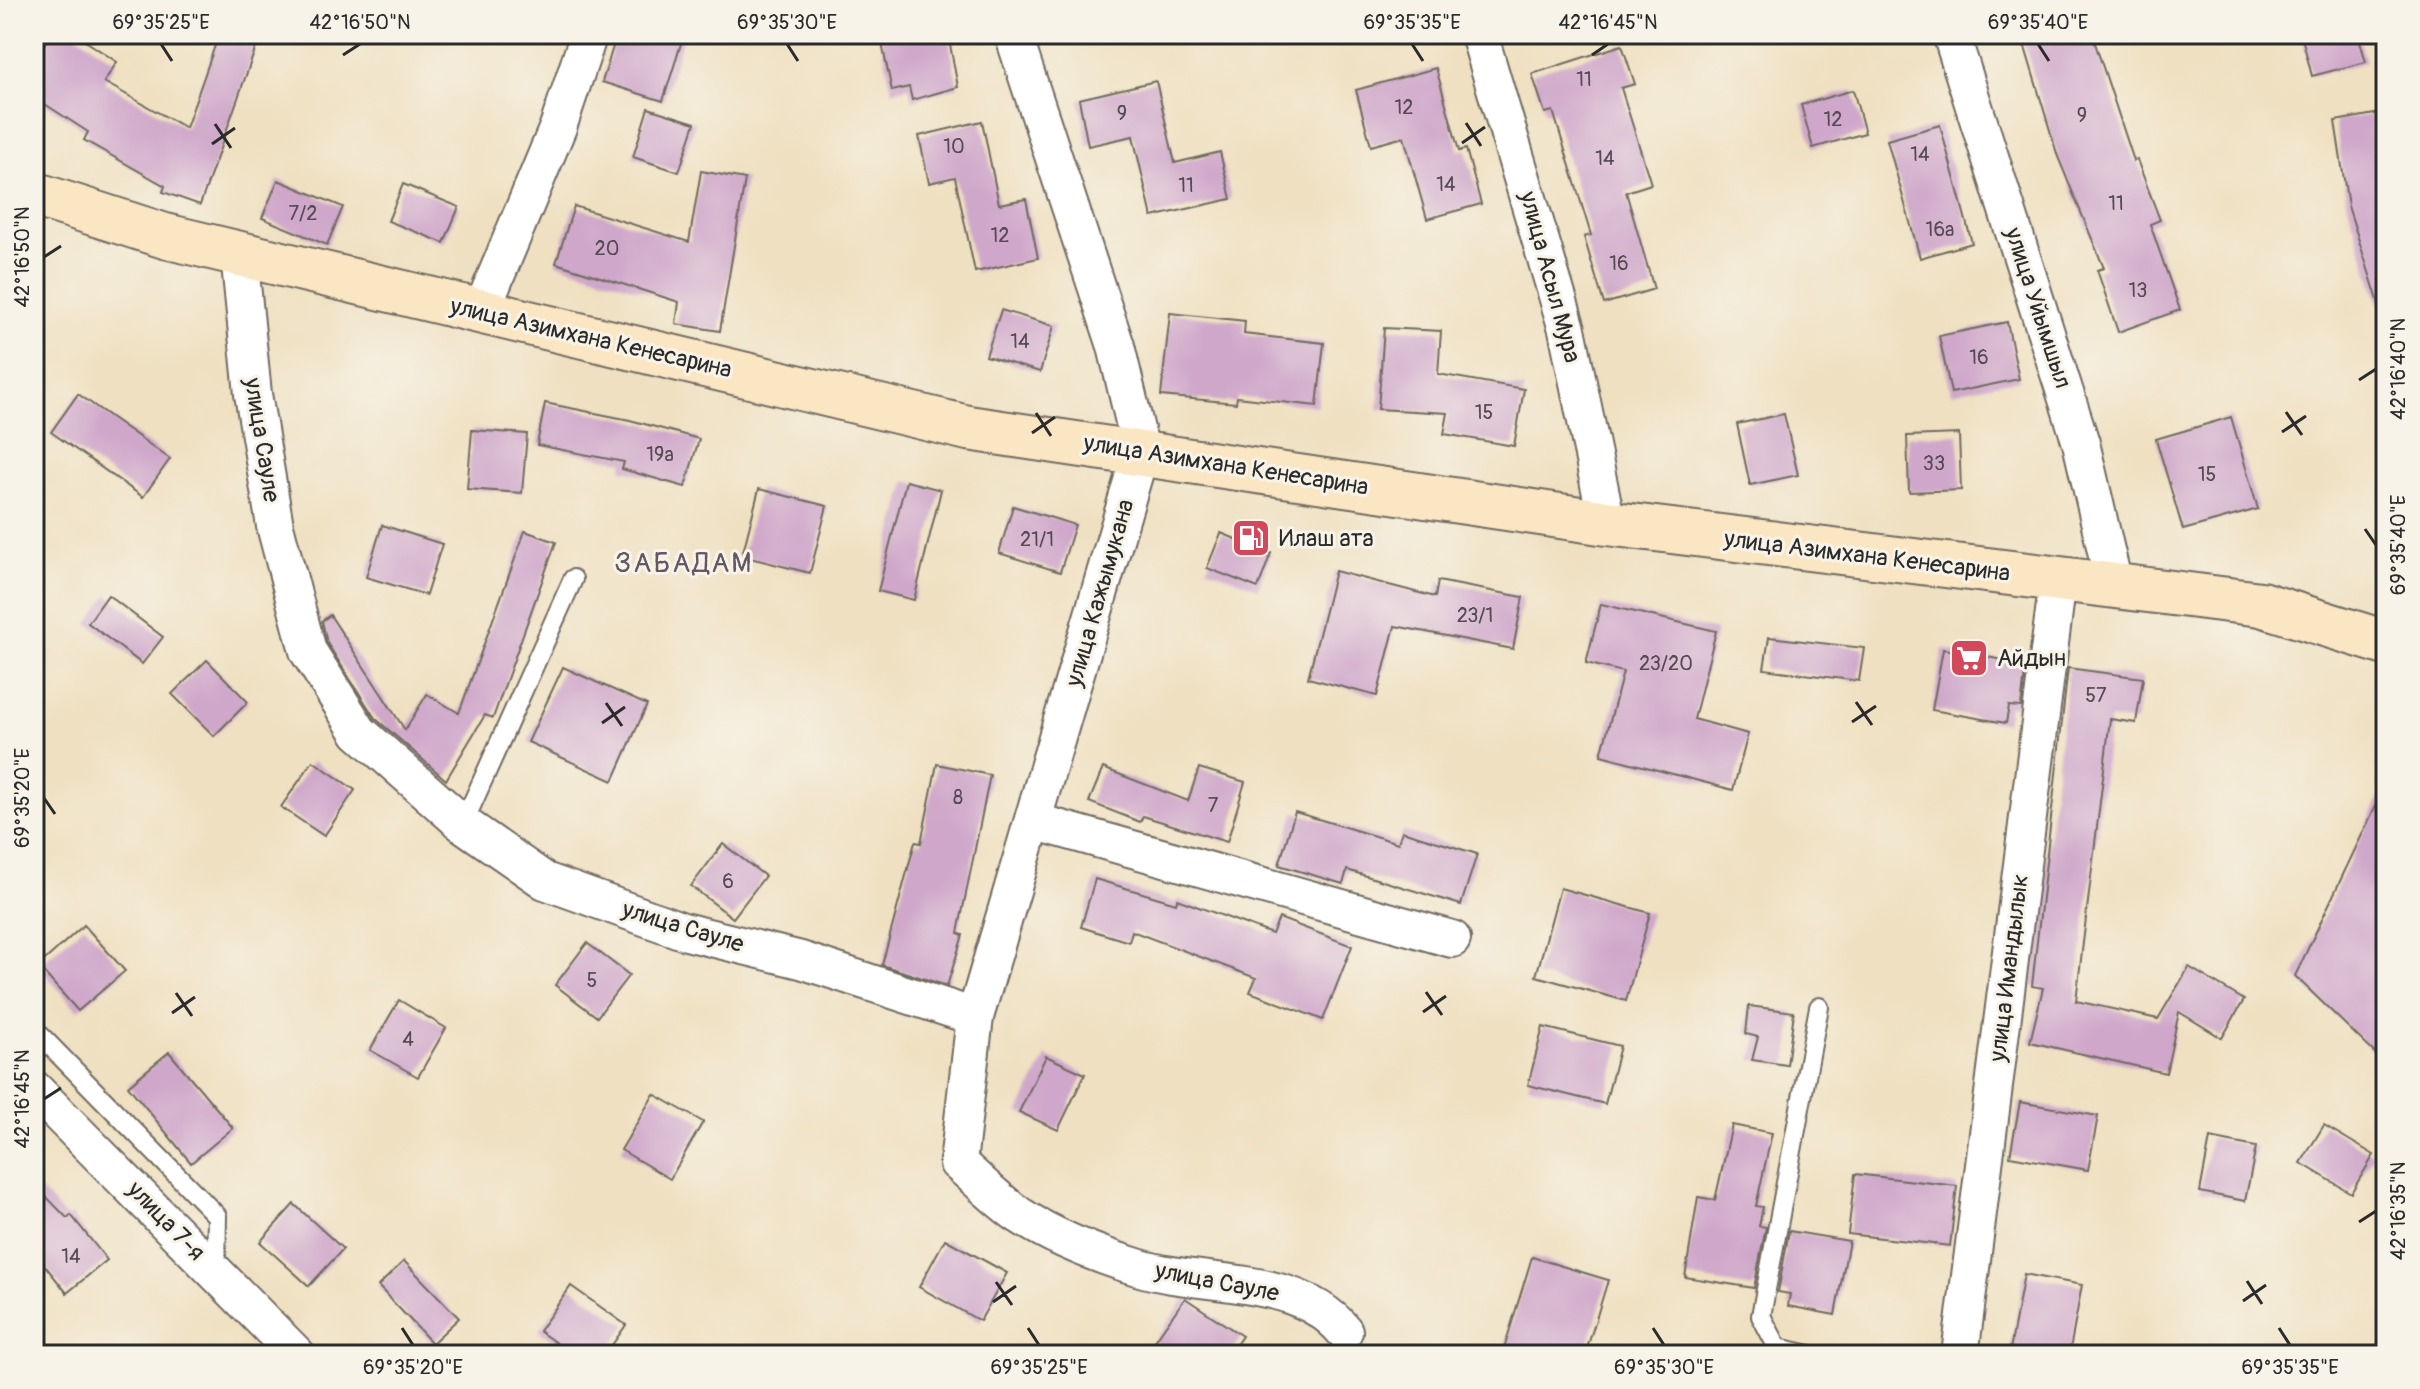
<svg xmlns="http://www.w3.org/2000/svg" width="2420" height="1389" font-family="Pangolin,sans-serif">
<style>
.building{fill:#cfa7ca}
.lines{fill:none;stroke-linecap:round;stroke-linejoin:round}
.lane-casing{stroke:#706a60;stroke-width:22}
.street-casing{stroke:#706a60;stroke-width:40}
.secondary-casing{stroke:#706a60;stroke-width:48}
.lane{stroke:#fff;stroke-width:18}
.street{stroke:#fff;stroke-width:36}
.secondary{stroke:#fbe6c4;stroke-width:44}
.ticks{fill:none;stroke:#2b2b2b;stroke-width:3}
.labels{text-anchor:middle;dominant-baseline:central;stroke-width:6;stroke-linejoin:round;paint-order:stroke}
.number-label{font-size:20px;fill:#544a53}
.street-label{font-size:24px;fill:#2b2b2b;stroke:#f7f3e8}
.poi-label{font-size:24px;fill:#2b2b2b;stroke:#f7f3e8;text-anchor:start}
.quarter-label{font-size:28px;letter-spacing:2px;fill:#645663;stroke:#f7f3e8}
.neatline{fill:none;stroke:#2b2b2b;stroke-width:3}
.ticks-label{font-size:20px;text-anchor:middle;fill:#2b2b2b}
</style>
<rect width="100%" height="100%" fill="#f7f3e8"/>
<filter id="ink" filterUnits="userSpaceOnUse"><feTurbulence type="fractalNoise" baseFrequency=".0125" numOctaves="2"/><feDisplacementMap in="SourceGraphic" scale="16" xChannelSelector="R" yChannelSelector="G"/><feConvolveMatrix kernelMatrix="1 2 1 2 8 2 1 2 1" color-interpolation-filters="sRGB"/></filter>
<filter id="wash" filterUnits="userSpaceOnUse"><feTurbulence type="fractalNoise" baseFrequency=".006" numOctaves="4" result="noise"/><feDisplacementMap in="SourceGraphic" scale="32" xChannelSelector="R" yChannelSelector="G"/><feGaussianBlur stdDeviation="1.8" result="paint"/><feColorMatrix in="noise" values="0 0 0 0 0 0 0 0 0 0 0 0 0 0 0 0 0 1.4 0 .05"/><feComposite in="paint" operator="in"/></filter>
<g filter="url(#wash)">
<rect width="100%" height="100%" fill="#efe0c1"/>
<g id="blocks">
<g class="building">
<path d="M 51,34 L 75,34 L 117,62 L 104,82 L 186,128 L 219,34 L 256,47 L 200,205 L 163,192 L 165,186 L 84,140 L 88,132 L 34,97 L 34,59 Z"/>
<path d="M 617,34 L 684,34 L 663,101 L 602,82 Z"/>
<path d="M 880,34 L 948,34 L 958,87 L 912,100 L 909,87 L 892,91 Z"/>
<path d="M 2021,34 L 2092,34 L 2134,161 L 2137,160 L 2160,220 L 2150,224 L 2180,310 L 2118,332 L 2097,270 L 2104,268 L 2058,157 Z"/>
<path d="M 2301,34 L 2358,34 L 2366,62 L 2312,76 Z"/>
<path d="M 1622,45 L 1635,84 L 1621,88 L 1651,184 L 1626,192 L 1654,289 L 1604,304 L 1584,237 L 1591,235 L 1553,111 L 1545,113 L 1532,74 Z"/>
<path d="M 1436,68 L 1459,151 L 1466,149 L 1481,204 L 1427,219 L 1404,137 L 1371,146 L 1356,90 Z"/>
<path d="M 1156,81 L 1175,163 L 1220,152 L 1231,199 L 1152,217 L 1133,136 L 1088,146 L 1079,99 Z"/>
<path d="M 1853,90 L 1865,133 L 1813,148 L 1801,105 Z"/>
<path d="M 648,108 L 695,123 L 679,172 L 633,157 Z"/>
<path d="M 2386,112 L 2386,310 L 2381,310 L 2348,206 L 2335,121 Z"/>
<path d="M 982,121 L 999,204 L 1026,199 L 1038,258 L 975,272 L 955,177 L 929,183 L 919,136 Z"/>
<path d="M 1940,125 L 1972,243 L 1920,258 L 1887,140 Z"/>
<path d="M 701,171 L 745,179 L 720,331 L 676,324 L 679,302 L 556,263 L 574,206 L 689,242 Z"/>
<path d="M 278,180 L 343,207 L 327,245 L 262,218 Z"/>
<path d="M 403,184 L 459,207 L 444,243 L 388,221 Z"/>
<path d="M 1001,310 L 1054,326 L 1040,372 L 986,356 Z"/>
<path d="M 1170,313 L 1245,321 L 1244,334 L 1324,343 L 1317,406 L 1237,397 L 1236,403 L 1161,396 Z"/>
<path d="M 2007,322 L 2019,379 L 1951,393 L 1939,336 Z"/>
<path d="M 1384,328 L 1441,331 L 1438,374 L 1524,389 L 1514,446 L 1444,434 L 1448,413 L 1378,409 Z"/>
<path d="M 78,394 L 170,459 L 143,497 L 51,432 Z"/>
<path d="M 545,403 L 630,420 L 699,439 L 685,487 L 622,469 L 624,462 L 537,445 Z"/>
<path d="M 1784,414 L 1798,475 L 1750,485 L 1737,424 Z"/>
<path d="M 2231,417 L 2258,509 L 2183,530 L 2156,439 Z"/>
<path d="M 472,430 L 527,434 L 522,493 L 467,489 Z"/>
<path d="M 1959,434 L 1961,490 L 1909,492 L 1907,436 Z"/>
<path d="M 906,481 L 941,490 L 914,600 L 878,591 Z"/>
<path d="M 759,489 L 827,506 L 810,573 L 742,556 Z"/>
<path d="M 1013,506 L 1075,525 L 1060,572 L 999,553 Z"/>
<path d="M 382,525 L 442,544 L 426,595 L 366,577 Z"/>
<path d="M 525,531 L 556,542 L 493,718 L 485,715 L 446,780 L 375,718 L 327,643 L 322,621 L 330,615 L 405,730 L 427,694 L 459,713 Z"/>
<path d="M 1221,533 L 1271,553 L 1258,588 L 1207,568 Z"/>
<path d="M 1335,571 L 1435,597 L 1438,581 L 1523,597 L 1513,649 L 1395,626 L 1377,696 L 1308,678 Z"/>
<path d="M 108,595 L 163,637 L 142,664 L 88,623 Z"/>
<path d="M 1601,604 L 1716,631 L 1694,719 L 1748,734 L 1733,790 L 1601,755 L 1623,672 L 1586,663 Z"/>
<path d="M 1769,637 L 1864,648 L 1859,681 L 1764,669 Z"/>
<path d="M 1943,649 L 2026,664 L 2021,707 L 2009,706 L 2006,723 L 1932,710 Z"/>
<path d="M 207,660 L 248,702 L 214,736 L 172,694 Z"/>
<path d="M 563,667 L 647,705 L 613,781 L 528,742 Z"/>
<path d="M 2068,668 L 2143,678 L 2136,723 L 2110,719 L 2076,1001 L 2158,1019 L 2189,967 L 2244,1000 L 2222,1038 L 2179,1012 L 2166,1073 L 2030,1042 L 2043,988 L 2032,986 Z"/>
<path d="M 313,761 L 355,790 L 324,836 L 281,807 Z"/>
<path d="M 937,764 L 990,775 L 958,933 L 963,935 L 947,986 L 882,965 L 915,842 L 921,843 Z"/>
<path d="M 1103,768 L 1188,801 L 1199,768 L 1245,782 L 1227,842 L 1143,816 L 1140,822 L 1089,802 Z"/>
<path d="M 2386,784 L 2386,1064 L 2295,976 Z"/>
<path d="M 1295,812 L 1398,843 L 1402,831 L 1477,854 L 1461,905 L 1347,870 L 1343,884 L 1279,865 Z"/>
<path d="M 723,844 L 765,876 L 733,918 L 691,886 Z"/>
<path d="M 1095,879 L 1176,903 L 1177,899 L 1272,934 L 1279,918 L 1352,946 L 1323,1020 L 1250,992 L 1256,978 L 1132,931 L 1129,942 L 1081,927 Z"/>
<path d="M 1560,888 L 1650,913 L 1626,1001 L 1536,976 Z"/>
<path d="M 84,925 L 125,971 L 78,1011 L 38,966 Z"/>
<path d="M 587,943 L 629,975 L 597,1017 L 555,985 Z"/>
<path d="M 399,1000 L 446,1028 L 418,1077 L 370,1050 Z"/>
<path d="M 1749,1006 L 1794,1012 L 1787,1065 L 1752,1060 L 1758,1037 L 1746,1034 Z"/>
<path d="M 1543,1027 L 1620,1046 L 1605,1104 L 1528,1085 Z"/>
<path d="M 169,1052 L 233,1128 L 191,1163 L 128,1086 Z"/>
<path d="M 1046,1056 L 1085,1074 L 1058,1130 L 1019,1112 Z"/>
<path d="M 654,1094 L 703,1122 L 670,1179 L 621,1150 Z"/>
<path d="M 2020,1102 L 2098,1116 L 2088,1170 L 2010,1156 Z"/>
<path d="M 1732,1125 L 1772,1133 L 1756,1206 L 1763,1207 L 1759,1226 L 1766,1227 L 1754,1288 L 1685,1277 L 1698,1197 L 1715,1200 Z"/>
<path d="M 2324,1125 L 2374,1155 L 2351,1193 L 2301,1163 Z"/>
<path d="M 2210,1138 L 2256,1147 L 2245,1201 L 2200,1192 Z"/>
<path d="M 1855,1174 L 1957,1186 L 1950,1246 L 1848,1234 Z"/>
<path d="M 34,1184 L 67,1218 L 71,1215 L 107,1260 L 67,1293 L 34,1252 Z"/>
<path d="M 294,1204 L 343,1249 L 309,1286 L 260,1242 Z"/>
<path d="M 1789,1231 L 1849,1241 L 1835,1315 L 1788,1306 L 1790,1294 L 1778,1292 Z"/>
<path d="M 945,1239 L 1007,1273 L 980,1321 L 919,1287 Z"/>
<path d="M 1532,1257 L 1608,1280 L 1585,1355 L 1502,1355 Z"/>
<path d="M 404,1261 L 459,1318 L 432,1343 L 378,1286 Z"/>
<path d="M 2024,1274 L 2082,1285 L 2069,1355 L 2009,1355 Z"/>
<path d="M 571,1286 L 626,1325 L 605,1355 L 573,1355 L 539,1331 Z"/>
<path d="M 1185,1298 L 1242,1336 L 1229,1355 L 1145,1355 Z"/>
</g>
</g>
</g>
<g filter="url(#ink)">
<use href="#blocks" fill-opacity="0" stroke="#706a60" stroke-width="2"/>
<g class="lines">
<g class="lane-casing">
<g id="lane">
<path d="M 463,824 L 573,579"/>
<path d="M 34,1029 L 217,1216 L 216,1270"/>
<path d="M 1810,1355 L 1778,1348 L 1761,1316 L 1819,1007"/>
</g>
</g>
<g class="street-casing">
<g id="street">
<path d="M 1479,34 L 1567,329 L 1607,523"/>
<path d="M 1951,34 L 2081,443 L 2114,585"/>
<path d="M 239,254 L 253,394 L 275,526 L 308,651 L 359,732 L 463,824 L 545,881 L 683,931 L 801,960 L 975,1017 L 958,1163 C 977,1179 997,1200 1019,1215 C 1053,1237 1098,1255 1137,1267 C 1203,1288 1296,1273 1344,1331"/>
<path d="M 481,312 L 558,127 L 589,34"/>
<path d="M 1033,821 L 1452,939"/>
<path d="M 975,1017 L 1141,451 L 1116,346 L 1013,34"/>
<path d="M 34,1089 L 297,1355"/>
<path d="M 1960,1355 L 2058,580"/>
</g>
</g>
<g class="secondary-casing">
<path id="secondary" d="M 34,194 L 165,236 L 968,428 L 1607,523 L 2261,604 L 2386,643"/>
</g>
<use href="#lane" class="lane"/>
<use href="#street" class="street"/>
<use href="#secondary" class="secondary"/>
</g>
</g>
<path class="ticks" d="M 161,44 L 172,61M 787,44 L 798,61M 1412,44 L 1423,61M 2038,44 L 2049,61M 343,55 L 360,44M 1592,55 L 1608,44M 1466,123 L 1481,146M 215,124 L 231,148M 1462,143 L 1485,127M 212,144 L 235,128M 44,257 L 61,246M 2359,380 L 2376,369M 2286,412 L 2302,435M 1036,413 L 1051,436M 2282,432 L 2306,416M 1032,433 L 1055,417M 2365,529 L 2376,545M 1856,702 L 1872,725M 606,703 L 622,726M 1852,722 L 1876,706M 602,723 L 625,707M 44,798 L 55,814M 1426,992 L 1442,1015M 176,993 L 192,1016M 1423,1012 L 1446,996M 172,1013 L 195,997M 44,1099 L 61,1088M 2359,1222 L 2376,1211M 2247,1281 L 2262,1304M 996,1282 L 1012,1305M 2243,1301 L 2266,1285M 993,1302 L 1016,1286M 402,1328 L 413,1345M 1028,1328 L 1039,1345M 1653,1328 L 1664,1345M 2279,1328 L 2290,1345"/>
<defs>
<g id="fuel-square" transform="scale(2)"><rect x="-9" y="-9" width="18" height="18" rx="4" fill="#d1495b" stroke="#f7f3e8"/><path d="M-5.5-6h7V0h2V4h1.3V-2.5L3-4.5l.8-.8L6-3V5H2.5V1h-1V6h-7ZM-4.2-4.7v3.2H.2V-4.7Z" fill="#fff"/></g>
<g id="supermarket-square" transform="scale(2)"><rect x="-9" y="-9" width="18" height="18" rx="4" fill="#d1495b" stroke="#f7f3e8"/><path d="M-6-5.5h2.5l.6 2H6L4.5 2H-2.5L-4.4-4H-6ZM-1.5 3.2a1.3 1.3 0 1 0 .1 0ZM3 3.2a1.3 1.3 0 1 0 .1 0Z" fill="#fff"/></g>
</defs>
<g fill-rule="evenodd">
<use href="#fuel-square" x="1251" y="538"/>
<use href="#supermarket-square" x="1969" y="658"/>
</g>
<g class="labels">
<g class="number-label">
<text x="1584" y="79">11</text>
<text x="1404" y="107">12</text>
<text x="1122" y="113">9</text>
<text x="2082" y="115">9</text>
<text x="1833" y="119">12</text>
<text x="954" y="146">10</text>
<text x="1920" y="154">14</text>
<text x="1605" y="158">14</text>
<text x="1446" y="184">14</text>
<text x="1186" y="185">11</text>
<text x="2116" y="203">11</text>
<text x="303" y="213">7/2</text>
<text x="1940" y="229">16а</text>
<text x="1000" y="235">12</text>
<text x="607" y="248">20</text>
<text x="1619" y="263">16</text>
<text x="2138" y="290">13</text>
<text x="1020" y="341">14</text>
<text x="1979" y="357">16</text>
<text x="1484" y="412">15</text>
<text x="660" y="454">19а</text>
<text x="1934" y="463">33</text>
<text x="2207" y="474">15</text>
<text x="1037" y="539">21/1</text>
<text x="1475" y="615">23/1</text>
<text x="1666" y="663">23/20</text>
<text x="2096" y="695">57</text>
<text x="958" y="797">8</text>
<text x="1213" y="805">7</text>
<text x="728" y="881">6</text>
<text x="592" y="980">5</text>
<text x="408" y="1039">4</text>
<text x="71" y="1256">14</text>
</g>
<g class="street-label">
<text transform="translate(1550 277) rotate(75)">улица Асыл Мура</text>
<text transform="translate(2038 308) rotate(72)">улица Уйымшыл</text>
<text transform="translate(591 338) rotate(13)">улица Азимхана Кенесарина</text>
<text transform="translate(262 440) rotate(81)">улица Сауле</text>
<text transform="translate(1226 465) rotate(9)">улица Азимхана Кенесарина</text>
<text transform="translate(1867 556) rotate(7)">улица Азимхана Кенесарина</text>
<text transform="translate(1100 593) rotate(-74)">улица Кажымукана</text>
<text transform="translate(683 927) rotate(17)">улица Сауле</text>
<text transform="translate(2009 968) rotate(-83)">улица Имандылык</text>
<text transform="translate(166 1221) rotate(46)">улица 7-я</text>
<text transform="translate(1217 1282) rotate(11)">улица Сауле</text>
</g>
<g class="poi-label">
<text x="1279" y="538">Илаш ата</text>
<text x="1997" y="658">Айдын</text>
</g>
<g class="quarter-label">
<text x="684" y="563">ЗАБАДАМ</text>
</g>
</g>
<rect width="2420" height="1389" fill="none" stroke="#f7f3e8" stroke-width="88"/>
<rect x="44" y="44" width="2332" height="1301" class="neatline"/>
<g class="ticks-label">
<text x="161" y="29">69°35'25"E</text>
<text x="360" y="29">42°16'50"N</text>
<text x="787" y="29">69°35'30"E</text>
<text x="1412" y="29">69°35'35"E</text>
<text x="1608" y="29">42°16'45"N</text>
<text x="2038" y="29">69°35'40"E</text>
<text transform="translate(22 257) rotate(-90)" y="7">42°16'50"N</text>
<text transform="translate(2398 369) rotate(-90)" y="7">42°16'40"N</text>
<text transform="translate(2398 545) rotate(-90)" y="7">69°35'40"E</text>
<text transform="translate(22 798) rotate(-90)" y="7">69°35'20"E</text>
<text transform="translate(22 1099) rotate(-90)" y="7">42°16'45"N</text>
<text transform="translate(2398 1211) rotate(-90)" y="7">42°16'35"N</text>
<text x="413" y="1374">69°35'20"E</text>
<text x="1039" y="1374">69°35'25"E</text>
<text x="1664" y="1374">69°35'30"E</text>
<text x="2290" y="1374">69°35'35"E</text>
</g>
</svg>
